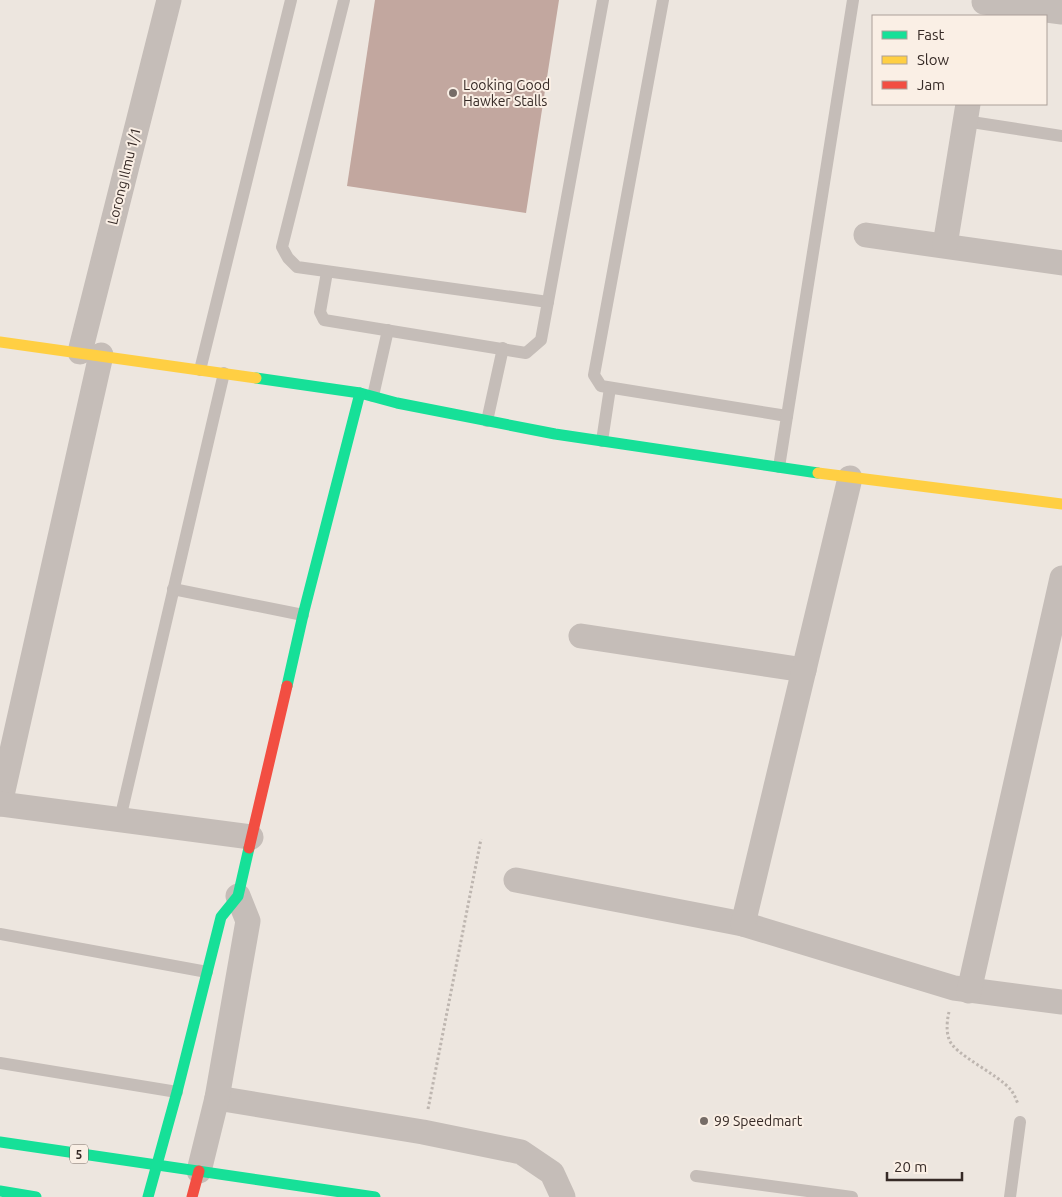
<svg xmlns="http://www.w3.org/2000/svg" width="1062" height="1197" font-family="Ubuntu,sans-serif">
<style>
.building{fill:#c2a79f}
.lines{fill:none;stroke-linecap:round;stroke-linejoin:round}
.path{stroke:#beb6b0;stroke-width:3;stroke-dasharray:2.5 2.5;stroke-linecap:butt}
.lane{stroke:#c5bdb8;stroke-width:12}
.street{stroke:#c5bdb8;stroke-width:25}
.fast{stroke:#16e098;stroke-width:11}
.slow{stroke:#ffcf43;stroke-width:11}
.jam{stroke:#f24e42;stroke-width:11}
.poi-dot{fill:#766c67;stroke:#faefe5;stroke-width:2}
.labels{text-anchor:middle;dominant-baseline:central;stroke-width:4;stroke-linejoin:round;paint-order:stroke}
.shield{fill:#faefe5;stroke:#71655f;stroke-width:1}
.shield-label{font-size:12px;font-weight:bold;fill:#362a26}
.poi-label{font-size:14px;fill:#362a26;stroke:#faefe5;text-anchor:start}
.street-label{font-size:14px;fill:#362a26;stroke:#faefe5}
</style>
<rect width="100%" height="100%" fill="#ede6df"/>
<path class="building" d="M 375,0 L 559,0 L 526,213 L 347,186 Z"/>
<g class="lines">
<g class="path">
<path d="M 949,1012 C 947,1020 946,1031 949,1039 C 953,1054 998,1074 1011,1090 C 1014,1094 1016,1099 1018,1104"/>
<path d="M 428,1109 L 481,839"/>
</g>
<g class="lane">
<path d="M 344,0 L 282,247 L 288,258 L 297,267 L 548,302"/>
<path d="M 663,0 L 594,375 L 601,386 L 787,416"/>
<path d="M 965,121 L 1062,136"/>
<path d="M 327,272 L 320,312 L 324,320 L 526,353 L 541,340 L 603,0"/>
<path d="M 200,370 L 291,0"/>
<path d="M 373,396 L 388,330"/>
<path d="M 487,421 L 503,348"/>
<path d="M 602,441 L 610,388"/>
<path d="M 779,467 L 853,0"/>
<path d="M 173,589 L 303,615"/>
<path d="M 120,819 L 224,373"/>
<path d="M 0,934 L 207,972"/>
<path d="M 0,1063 L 177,1092"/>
<path d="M 696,1176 L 852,1197"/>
<path d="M 1010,1197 L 1020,1122"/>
</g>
<g class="street">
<path d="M 984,2 L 1062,12"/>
<path d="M 866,235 L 1062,263"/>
<path d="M 945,245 L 968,104"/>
<path d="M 80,352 L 169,0"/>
<path d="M 581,636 L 804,670"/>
<path d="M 0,804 L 101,355"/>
<path d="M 0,804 L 251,837"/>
<path d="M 516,880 L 743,924 L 954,988 L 1062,1002"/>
<path d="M 743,924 L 850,478"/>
<path d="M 969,991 L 1062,578"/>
<path d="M 217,1098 L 423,1132 L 521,1152 L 552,1173 L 563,1197"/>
<path d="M 199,1171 L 217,1098 L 248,921 L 238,896"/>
</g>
<g class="fast">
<path d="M 256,378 L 360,393 L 397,403 L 555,434 L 818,473"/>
<path d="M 287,686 L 303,615 L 360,393"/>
<path d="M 0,1142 L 375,1197"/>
<path d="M 0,1191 L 36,1197"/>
<path d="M 148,1197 L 177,1092 L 221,917 L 238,896 L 249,848"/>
</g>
<g class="slow">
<path d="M 0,342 L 256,378"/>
<path d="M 818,473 L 1062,504"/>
</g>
<g class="jam">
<path d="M 249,848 L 287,686"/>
<path d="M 192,1197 L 199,1171"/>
</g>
</g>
<g class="poi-dot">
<circle cx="453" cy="93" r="5"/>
<circle cx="704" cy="1121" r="5"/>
</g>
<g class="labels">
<rect class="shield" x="70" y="1144.5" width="18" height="19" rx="4"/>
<g class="shield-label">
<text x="79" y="1154">5</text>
</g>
<g class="poi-label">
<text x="463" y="85">Looking Good<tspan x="463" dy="16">Hawker Stalls</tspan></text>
<text x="714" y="1121">99 Speedmart</text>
</g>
<g class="street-label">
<text transform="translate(124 176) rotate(-76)">Lorong Ilmu 1/1</text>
</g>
</g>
<rect x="872" y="15" width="175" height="90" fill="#faefe5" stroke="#aca099"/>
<rect x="882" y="31" width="25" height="8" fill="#16e098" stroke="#aca099"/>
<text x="917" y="40" font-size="15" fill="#362a26">Fast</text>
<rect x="882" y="56" width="25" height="8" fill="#ffcf43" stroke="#aca099"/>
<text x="917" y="65" font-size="15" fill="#362a26">Slow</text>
<rect x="882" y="81" width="25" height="8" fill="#f24e42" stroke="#aca099"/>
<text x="917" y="90" font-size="15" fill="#362a26">Jam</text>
<path d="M887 1172v8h75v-8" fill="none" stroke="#362a26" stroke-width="2.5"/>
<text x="894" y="1172" font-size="15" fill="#362a26" stroke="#faefe5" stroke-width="4" paint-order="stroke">20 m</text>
</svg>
